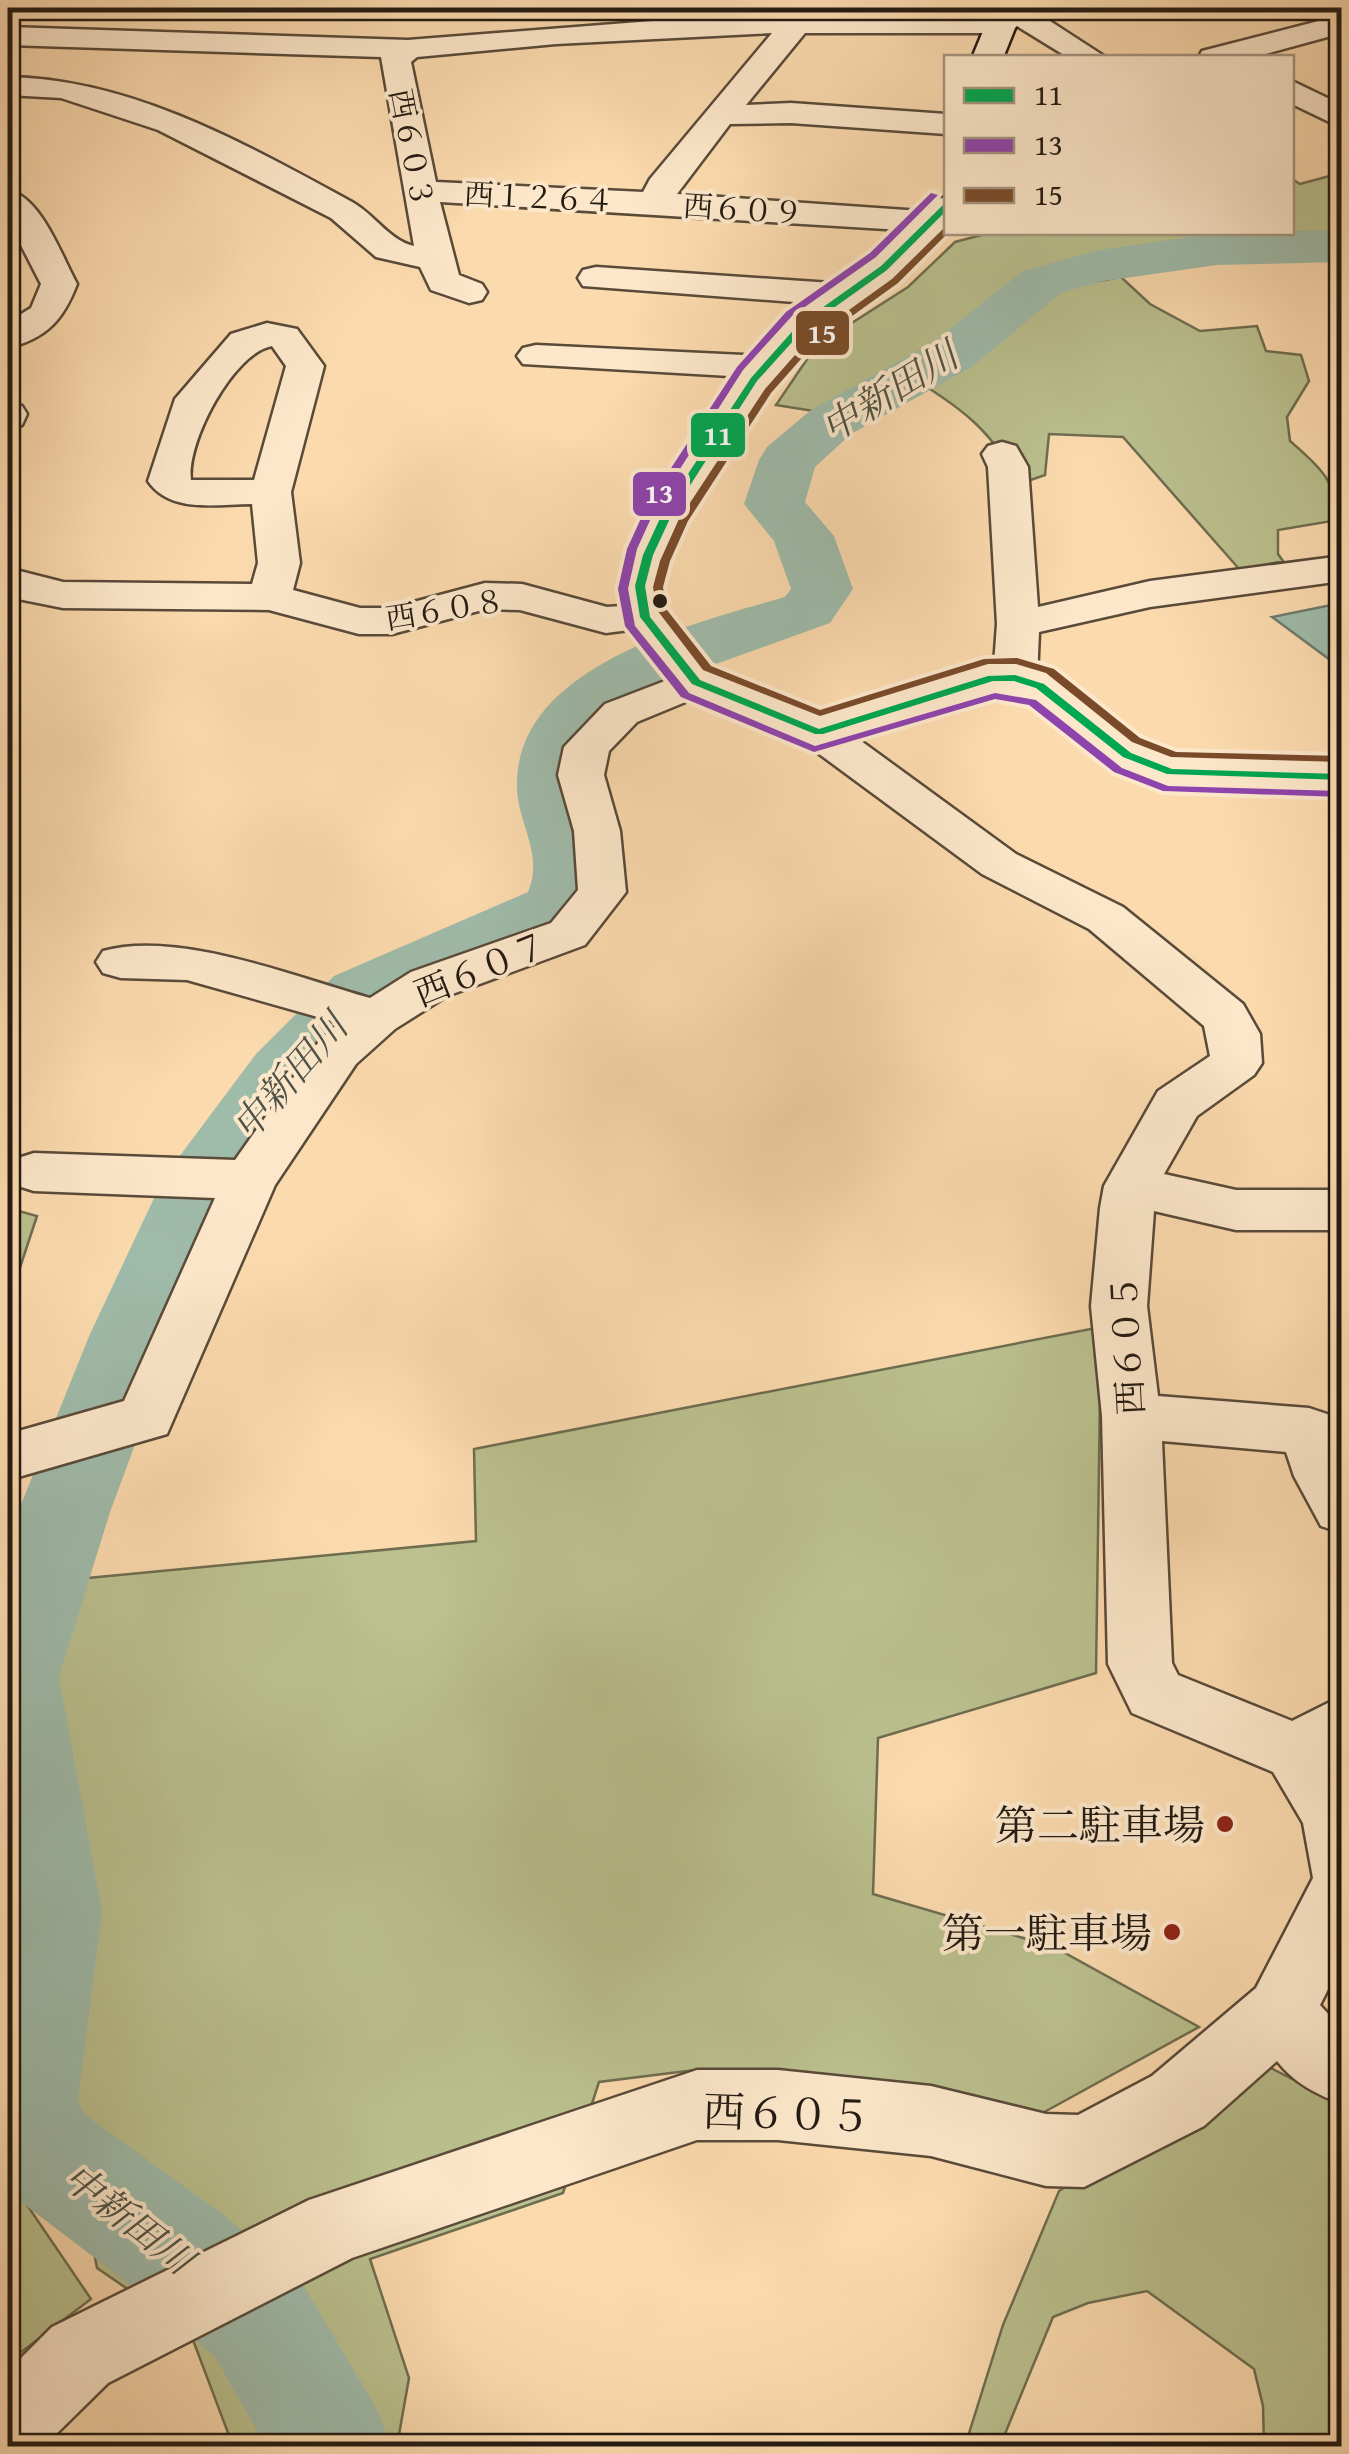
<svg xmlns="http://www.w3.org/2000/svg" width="1349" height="2454" font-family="'Gentium Book Plus','Noto Serif JP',serif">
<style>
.green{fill:#bac08e;stroke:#6e6d50;stroke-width:2.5}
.water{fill:#9fbbaa;stroke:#6d7b6d;stroke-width:2.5}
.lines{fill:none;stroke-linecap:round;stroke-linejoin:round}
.river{fill:#9fbbaa;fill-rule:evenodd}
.street-casing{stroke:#594a39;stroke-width:5}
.secondary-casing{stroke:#231a12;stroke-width:5}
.street{fill:#fce7ca;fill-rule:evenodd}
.secondary{fill:#fce7ca;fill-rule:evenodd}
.bus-1-casing{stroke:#fce7ca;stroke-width:8}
.bus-2-casing{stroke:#fce7ca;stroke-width:8}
.bus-3-casing{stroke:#fce7ca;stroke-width:8}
.bus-1{fill:#00a651;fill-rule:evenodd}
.bus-2{fill:#8e44ad;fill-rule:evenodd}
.bus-3{fill:#7a4b2a;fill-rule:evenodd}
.bus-dot{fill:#231a12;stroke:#fce7ca;stroke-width:4}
.poi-dot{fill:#8f2418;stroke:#fce7ca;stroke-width:4}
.labels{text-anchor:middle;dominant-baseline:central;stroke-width:8;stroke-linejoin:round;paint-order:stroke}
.far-street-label{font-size:30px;fill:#231a12;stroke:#fce7ca}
.street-label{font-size:35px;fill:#231a12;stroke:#fce7ca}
.water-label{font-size:38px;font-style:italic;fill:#4e5247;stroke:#fce7ca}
.near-poi-label{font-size:42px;fill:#231a12;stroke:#fce7ca;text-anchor:end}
.near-street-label{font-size:42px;fill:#231a12;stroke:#fce7ca}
.line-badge{stroke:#fce7ca;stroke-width:4}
.badge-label{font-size:28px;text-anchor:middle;font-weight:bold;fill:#fff}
</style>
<rect width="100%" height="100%" fill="#fbdaae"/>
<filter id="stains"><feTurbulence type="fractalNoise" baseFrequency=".002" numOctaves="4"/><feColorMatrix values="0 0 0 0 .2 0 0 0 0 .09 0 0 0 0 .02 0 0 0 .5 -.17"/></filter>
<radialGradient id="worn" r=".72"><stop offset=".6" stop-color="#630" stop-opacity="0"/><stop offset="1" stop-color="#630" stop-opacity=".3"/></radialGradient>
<g class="green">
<path d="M 1341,173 L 1341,257 L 1315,258 L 1196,243 L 1062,273 L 1072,286 L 1121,277 L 1150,304 L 1200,331 L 1257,326 L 1266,351 L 1301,355 L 1309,381 L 1287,417 L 1290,441 C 1314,462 1344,485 1332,521 L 1278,530 L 1278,554 L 1283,561 L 1240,570 L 1123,437 L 1049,434 L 1045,475 L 1022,483 C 988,430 968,412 914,379 L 820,412 L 776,405 L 816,346 L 908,287 L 955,242 L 993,232 L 1292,232 L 1292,179 L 1300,184 Z"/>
<path d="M 8,1208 L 37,1216 L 8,1304 Z"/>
<path d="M 1101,1327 L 1096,1673 L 878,1738 L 873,1894 L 1054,1947 L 1199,2027 L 1037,2116 L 703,2069 L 599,2082 L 563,2193 L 370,2259 L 409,2378 L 397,2446 L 233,2446 L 190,2332 L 97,2268 L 33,1940 L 8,1837 L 8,1721 L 88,1578 L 476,1541 L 474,1449 Z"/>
<path d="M 1257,2061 L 1341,2104 L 1341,2446 L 1264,2446 L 1263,2406 L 1254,2369 L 1147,2291 L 1088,2303 L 1053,2317 L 1000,2446 L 965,2446 L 1003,2325 L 1059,2191 Z"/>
<path d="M 8,2177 L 91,2299 L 8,2362 Z"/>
</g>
<path class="water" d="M 1341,603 L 1341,668 L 1272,617 Z"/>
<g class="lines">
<path class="river" d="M 1342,230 L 1342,262 L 1217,265 L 1104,281 L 1061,293 L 973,366 L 851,434 L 815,467 L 805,502 L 834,536 L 853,589 L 830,623 L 677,678 L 621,709 L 597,732 L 589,752 L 586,787 L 590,815 L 605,849 L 606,872 L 583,923 L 388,1012 L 310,1092 L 240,1187 L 176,1334 L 110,1512 L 59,1677 L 102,1912 L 78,2100 L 84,2114 L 221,2213 L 297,2275 L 374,2404 L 392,2446 L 266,2446 L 215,2357 L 141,2293 L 8,2192 L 8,1544 L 18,1512 L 90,1334 L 164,1177 L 256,1054 L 334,976 L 528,892 C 545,852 515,822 517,781 C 520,664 696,623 785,597 L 791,589 L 774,541 L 744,504 L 759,460 L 767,447 L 811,410 L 933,342 L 1023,271 L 1100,250 L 1217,233 Z"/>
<g class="street-casing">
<g id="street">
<path d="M 1018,8 L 1036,12 L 1107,58 L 1069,58 L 1015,25 L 1001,33 L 805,33 L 746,105 L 791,103 L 946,114 L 946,134 L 791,123 L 730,124 L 677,194 L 935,212 L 946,215 L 946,229 L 935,232 L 440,202 L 459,275 L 482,284 L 487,292 L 482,300 L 469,303 L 431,290 L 420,267 L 376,257 L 331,218 L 158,130 L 61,98 L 8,95 L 8,77 C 132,79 245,144 352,202 C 374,214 390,241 414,246 L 381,57 L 8,45 L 8,27 L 408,40 L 704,17 L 995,15 L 999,9 ZM 772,33 L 650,179 L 643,192 L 436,182 L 411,62 L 417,57 L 556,44 Z"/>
<path d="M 1342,15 L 1342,33 L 1251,58 L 1198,58 L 1202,51 Z"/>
<path d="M 1292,81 L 1342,105 L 1342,128 L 1292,104 Z"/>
<path d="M 8,190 C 42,198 61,255 77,284 C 63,320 47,338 8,348 L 8,322 L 31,308 L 41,284 L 8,220 Z"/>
<path d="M 596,267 L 846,284 L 859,287 L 864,295 L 859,303 L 846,306 L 583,286 L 578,278 L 583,270 Z"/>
<path d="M 267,323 L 297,329 L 324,366 L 291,492 L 300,563 L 293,590 L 360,608 L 391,608 L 485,583 L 522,584 L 607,607 L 645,604 L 660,608 L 666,617 L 660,626 L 606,633 L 520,610 L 486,609 L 392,634 L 359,634 L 269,610 L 63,608 L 8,597 L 8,568 L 63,582 L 252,584 L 258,563 L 252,504 C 216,504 171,514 148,481 L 175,399 L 231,334 ZM 272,346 L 286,366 L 254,480 L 191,480 C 186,443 233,353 272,346 Z"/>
<path d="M 536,345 L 765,356 L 778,359 L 784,367 L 778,375 L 765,378 L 523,364 L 517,356 L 523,348 Z"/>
<path d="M 8,402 L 22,406 L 27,414 L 22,425 L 8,428 Z"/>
<path d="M 1002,442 L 1016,446 L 1028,467 L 1038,607 L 1150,581 L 1342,556 L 1342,581 L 1150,607 L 1039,632 L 1037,678 L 1030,687 L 1015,691 L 1000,687 L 993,678 L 997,624 L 988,467 L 982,454 L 988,446 Z"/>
<path d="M 696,669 L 712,673 L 718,682 L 712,691 L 637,722 L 609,751 L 604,775 L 620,831 L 626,892 L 585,945 L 447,996 L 395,1029 L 356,1064 L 275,1185 L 167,1434 L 8,1480 L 8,1434 L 124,1401 L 215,1198 L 34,1191 L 15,1185 L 8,1173 L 15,1159 L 34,1153 L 235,1160 L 320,1040 L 339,1023 L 187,980 L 121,978 L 103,973 L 96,962 L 103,951 C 179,930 295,977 370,998 L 411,972 L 551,923 L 578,890 L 574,831 L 558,775 L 564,747 L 605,704 Z"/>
<path d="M 819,719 L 835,722 L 1016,854 L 1123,907 L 1243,1004 L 1260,1034 L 1262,1063 L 1254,1075 L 1197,1116 L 1164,1174 L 1236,1190 L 1342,1190 L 1342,1230 L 1236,1230 L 1154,1211 L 1147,1306 L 1158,1396 L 1309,1408 L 1330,1415 L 1342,1439 L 1342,1533 L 1321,1526 L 1294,1476 L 1286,1452 L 1162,1441 L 1172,1663 L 1178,1675 L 1292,1721 L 1342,1696 L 1342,1758 L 1337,1761 L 1342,1768 L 1342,1962 L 1320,2005 L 1342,2029 L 1342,2104 C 1316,2094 1294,2083 1277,2061 L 1204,2126 L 1084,2187 L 1046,2186 L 931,2156 L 778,2140 L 697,2140 L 352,2258 L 108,2383 L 44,2446 L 8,2446 L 8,2371 L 52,2327 L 309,2200 L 697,2070 L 778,2070 L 931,2086 L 1046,2114 L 1078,2115 L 1152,2076 L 1256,1988 L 1313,1878 L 1303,1823 L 1273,1772 L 1132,1713 L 1108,1664 L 1102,1416 L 1091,1306 L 1100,1208 L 1104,1186 L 1158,1091 L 1210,1056 L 1204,1026 L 1089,929 L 982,874 L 803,742 L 797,732 L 803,722 Z"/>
</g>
</g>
<g class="secondary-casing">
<g id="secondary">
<path d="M 1002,8 L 1034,8 L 1015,28 L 1003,58 L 972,58 L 986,24 Z"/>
<path d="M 946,197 L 946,226 L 897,276 L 814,335 L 769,386 L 688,512 L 669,555 L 661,586 L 666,615 L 712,673 L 821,717 L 977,669 L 1015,665 L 1056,677 L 1143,745 L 1177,758 L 1342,763 L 1342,791 L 1171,786 C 1108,770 1073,735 1024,695 L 995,691 L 835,742 L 819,745 L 803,742 L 680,691 L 624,617 L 619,586 L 627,555 L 648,512 L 741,372 L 788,319 L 871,260 L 934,200 Z"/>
</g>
</g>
<use href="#street" class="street"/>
<use href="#secondary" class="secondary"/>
<g class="bus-1-casing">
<path id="bus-1" d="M 943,205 L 946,205 L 946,211 L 887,270 L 804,329 L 757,381 L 673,512 L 653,555 L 645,586 L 650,617 L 700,680 L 819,729 L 988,676 L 1015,675 L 1044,684 L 1131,753 L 1172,769 L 1342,774 L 1342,780 L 1167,774 L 1123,757 L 1036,688 L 1014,681 L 993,681 L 823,734 L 815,734 L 692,684 L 640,617 L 635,586 L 643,555 L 663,512 L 751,378 L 798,325 L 881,266 Z"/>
</g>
<g class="bus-2-casing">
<path id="bus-2" d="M 931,193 L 938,195 L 876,257 L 792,316 L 743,370 L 657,505 L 637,549 L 628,589 L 635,626 L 689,693 L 815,746 L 995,693 L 1036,700 L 1122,768 L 1168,786 L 1341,791 L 1342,797 L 1163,791 L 1114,772 L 1029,705 L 995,699 L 814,752 L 681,697 L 625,626 L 618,589 L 627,549 L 647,505 L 737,367 L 786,312 L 870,253 Z"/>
</g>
<g class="bus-3-casing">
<path id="bus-3" d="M 943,229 L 946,229 L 946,232 L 949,232 L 898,283 L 816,342 L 771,393 L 688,521 L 670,561 L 663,587 L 667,610 L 711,666 L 820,710 L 984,659 L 1017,658 L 1054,669 L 1140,738 L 1176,752 L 1342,756 L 1342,762 L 1171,757 L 1132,742 L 1046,673 L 1016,664 L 988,664 L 820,716 L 703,670 L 657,610 L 653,587 L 660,561 L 678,521 L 765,389 L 810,338 L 892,279 Z"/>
</g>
<use href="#bus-1" class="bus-1"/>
<use href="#bus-2" class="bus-2"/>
<use href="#bus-3" class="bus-3"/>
</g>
<circle class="bus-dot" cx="660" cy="601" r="9"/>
<g class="poi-dot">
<circle cx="1225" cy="1824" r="10"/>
<circle cx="1172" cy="1932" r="10"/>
</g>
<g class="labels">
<g class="far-street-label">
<text transform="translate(412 148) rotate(79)">西６０３</text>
<text transform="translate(539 197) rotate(3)">西１２６４</text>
<text transform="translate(743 209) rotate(4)">西６０９</text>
<text transform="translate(445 609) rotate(-9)">西６０８</text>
</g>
<g class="street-label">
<text transform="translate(481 969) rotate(-22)">西６０７</text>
<text transform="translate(1127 1345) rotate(-93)">西６０５</text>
</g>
<g class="water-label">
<text transform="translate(889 391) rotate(-32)">中新田川</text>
<text transform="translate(289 1076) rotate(-49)">中新田川</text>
<text transform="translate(129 2218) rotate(38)">中新田川</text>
</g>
<g class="near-poi-label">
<text x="1205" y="1824">第二駐車場</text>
<text x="1152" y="1932">第一駐車場</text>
</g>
<g class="near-street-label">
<text transform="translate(787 2113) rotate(2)">西６０５</text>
</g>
</g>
<g class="line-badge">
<rect x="794" y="309" width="57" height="48" rx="10" fill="#7a4b2a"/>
<rect x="689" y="411" width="58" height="48" rx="10" fill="#00a651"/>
<rect x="631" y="470" width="57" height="48" rx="10" fill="#8e44ad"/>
</g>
<g class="badge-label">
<text x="822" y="343">15</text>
<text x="718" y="445">11</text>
<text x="659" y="503">13</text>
</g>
<rect width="1349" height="2454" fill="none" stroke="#fbdaae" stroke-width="40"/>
<rect x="10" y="10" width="1329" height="2434" fill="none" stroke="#231a12" stroke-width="5"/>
<rect x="20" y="20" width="1309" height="2414" fill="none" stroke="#231a12" stroke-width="2.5"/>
<rect x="944" y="55" width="350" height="180" fill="#fce7ca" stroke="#a59580" stroke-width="2.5"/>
<rect x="964" y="88" width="50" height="15" fill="#00a651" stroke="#a59580" stroke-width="2.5"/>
<text x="1034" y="105" font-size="30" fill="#231a12">11</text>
<rect x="964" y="138" width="50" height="15" fill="#8e44ad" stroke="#a59580" stroke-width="2.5"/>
<text x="1034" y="155" font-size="30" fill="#231a12">13</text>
<rect x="964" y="188" width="50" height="15" fill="#7a4b2a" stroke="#a59580" stroke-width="2.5"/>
<text x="1034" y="205" font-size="30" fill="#231a12">15</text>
<rect width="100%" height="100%" filter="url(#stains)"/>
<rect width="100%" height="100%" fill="url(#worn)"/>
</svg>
